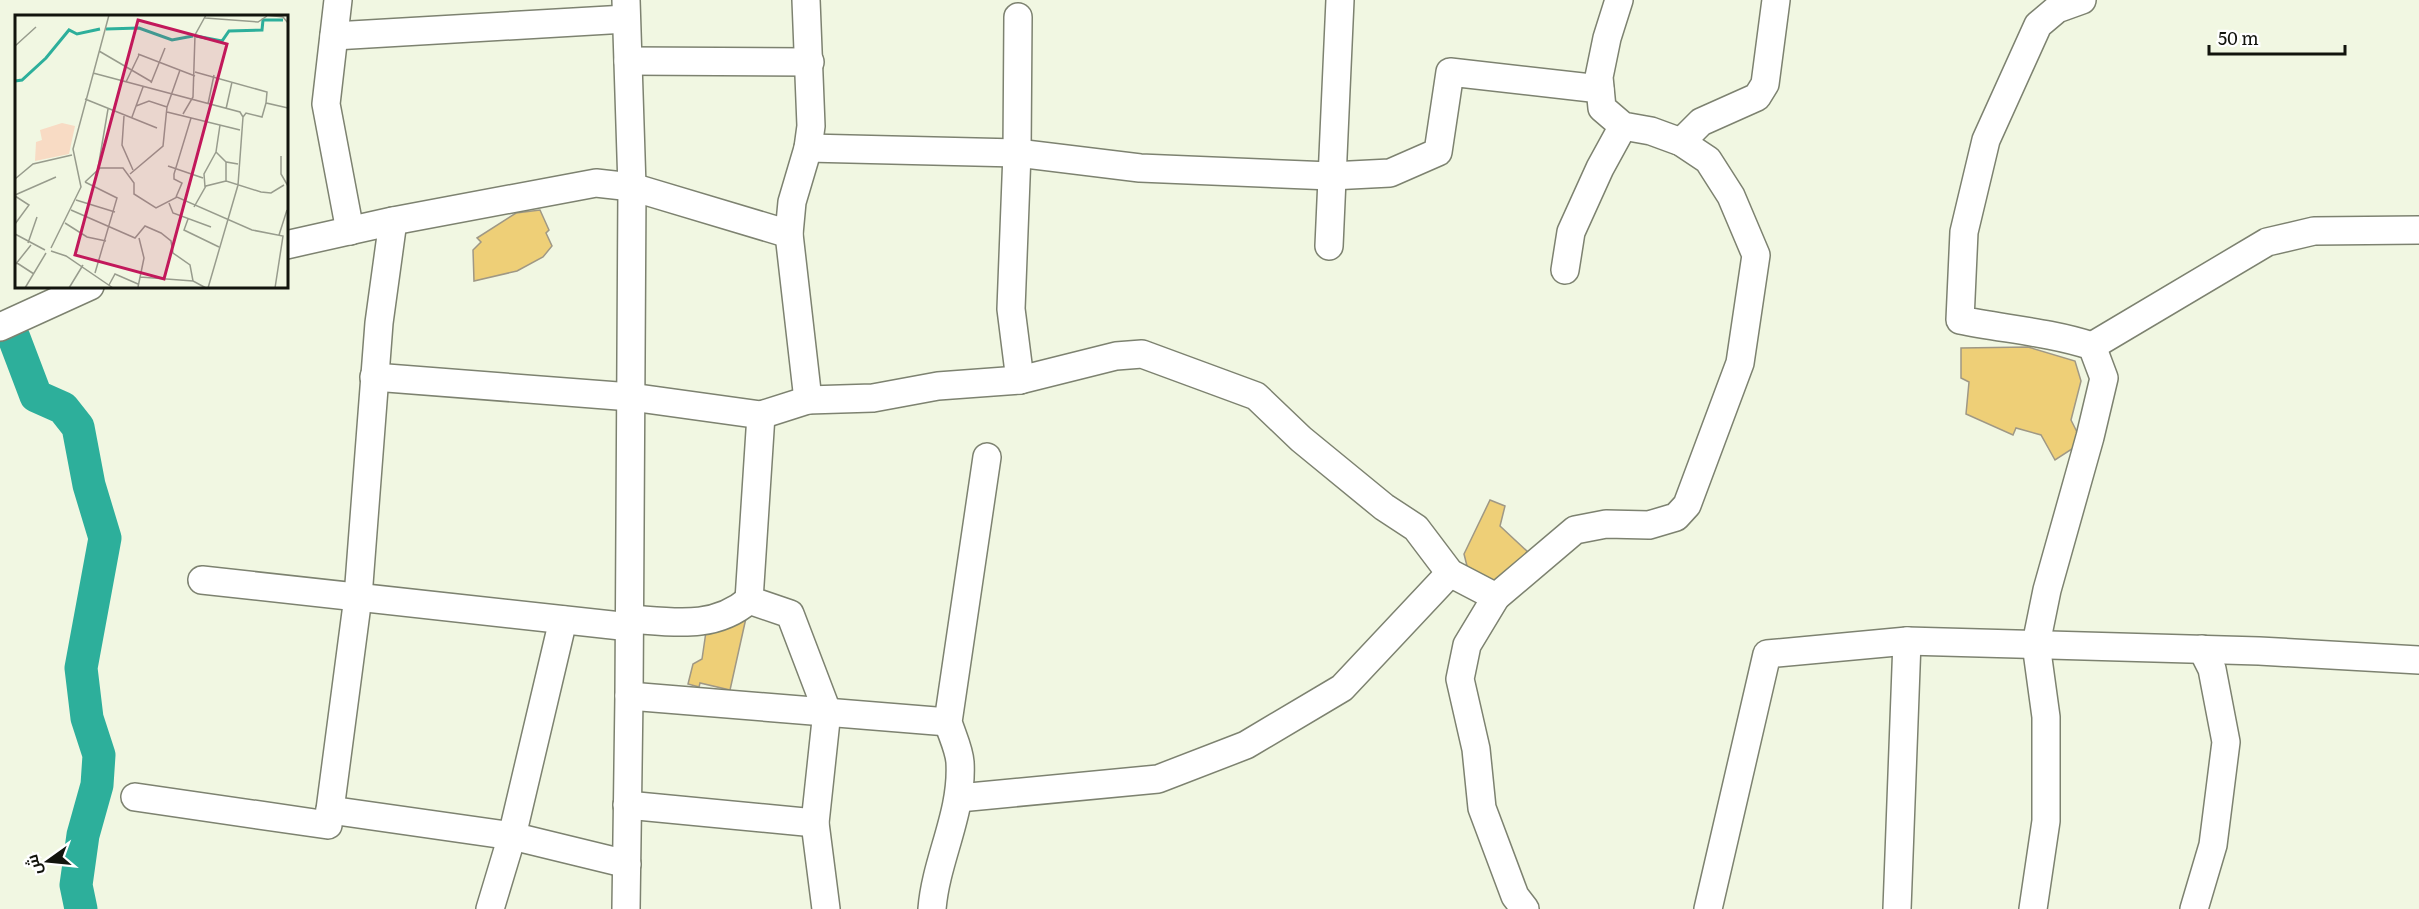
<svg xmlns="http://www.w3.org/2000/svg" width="2419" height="909" font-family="Literata,Cairo,serif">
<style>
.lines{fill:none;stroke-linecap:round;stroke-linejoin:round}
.river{stroke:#2daf9b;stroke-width:33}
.building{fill:#eecf77;stroke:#9f9885;stroke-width:1.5}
.minor-casing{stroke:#7d8270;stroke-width:30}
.minor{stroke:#fff;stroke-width:27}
.inset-river{fill:none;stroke:#2daf9b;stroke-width:3}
.inset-road{fill:none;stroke:#989c8d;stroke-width:1.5}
.view{fill:#c2185b;fill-opacity:0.15;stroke:#c2185b;stroke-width:3}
.inset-edge{fill:none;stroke:#12140d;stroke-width:3}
</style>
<rect width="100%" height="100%" fill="#f1f7e2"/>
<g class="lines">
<path class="river" d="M 14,338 L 36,396 L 63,408 L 78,427 L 89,485 L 105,538 L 81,668 L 87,718 L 99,755 L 97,785 L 83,835 L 76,885 L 81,909"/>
</g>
<g class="building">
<path d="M 540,210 L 549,230 L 546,233 L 552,246 L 543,257 L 517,271 L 474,281 L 473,250 L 481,242 L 477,238 L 516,213 Z"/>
<path d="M 2028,347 L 2075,361 L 2081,381 L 2071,420 L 2079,436 L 2075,447 L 2055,460 L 2041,435 L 2016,428 L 2013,435 L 1966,414 L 1969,382 L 1961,378 L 1961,348 Z"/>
<path d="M 1490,500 L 1505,506 L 1500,526 L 1529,553 L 1489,588 L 1470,578 L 1464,554 Z"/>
<path d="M 746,618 L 730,690 L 700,683 L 699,687 L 688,684 L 693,664 L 702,659 L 707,625 Z"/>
</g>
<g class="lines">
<g class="minor-casing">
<g id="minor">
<path d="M 338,0 L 326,104 L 350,231"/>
<path d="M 806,0 L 811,126 L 808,148 L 792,202 L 789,234 L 808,400"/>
<path d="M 1018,17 L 1017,153 L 1011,309 L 1020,380"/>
<path d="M 334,36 L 626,19"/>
<path d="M 628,61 L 810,62"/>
<path d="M 1681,142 L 1701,122 L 1757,97 L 1765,84 L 1776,0"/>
<path d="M 808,148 L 1017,153 L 1140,168 L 1331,176 L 1390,173 L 1438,152 L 1450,72 L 1600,89"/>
<path d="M 286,245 L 393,221 L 596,183 L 632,187 L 789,234"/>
<path d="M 1329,246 L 1340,0"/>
<path d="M 1565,270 L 1571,232 L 1600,168 L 1623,126"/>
<path d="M 0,327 L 90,286"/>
<path d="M 2092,346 L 2267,242 L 2314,231 L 2419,230"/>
<path d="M 374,377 L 631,397 L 761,415 L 808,400 L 873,398 L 938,386 L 1020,380 L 1116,356 L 1142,354 L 1256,396 L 1301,439 L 1384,507 L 1416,528 L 1450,573 L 1496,597"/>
<path d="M 761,415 L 749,600 L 790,614 L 827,711 L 815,823 L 826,909"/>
<path d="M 202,580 L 630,627"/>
<path d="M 630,619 C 673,622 714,630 749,600"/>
<path d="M 629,696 L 948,722"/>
<path d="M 135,797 L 328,825 L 358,597 L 379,323 L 393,221"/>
<path d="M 959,798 L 1158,779 L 1246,745 L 1342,688 L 1450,573"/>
<path d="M 627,805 L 815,823"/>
<path d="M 330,810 L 512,836 L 627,864"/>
<path d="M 490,909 L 512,836 L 563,620"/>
<path d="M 626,909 L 629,696 L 632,187 L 626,0"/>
<path d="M 932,909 C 936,859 963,814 960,762 C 959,749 952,735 948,722 L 987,457"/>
<path d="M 1525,909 L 1515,896 L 1482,808 L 1476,749 L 1460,679 L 1467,645 L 1496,597 L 1575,530 L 1606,524 L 1649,525 L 1676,517 L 1687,505 L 1740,363 L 1756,255 L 1731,196 L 1708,160 L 1681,142 L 1651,131 L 1623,126 L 1602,108 L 1599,77 L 1607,38 L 1619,0"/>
<path d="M 1708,909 L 1767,654 L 1907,641 L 2259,651 L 2419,660"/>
<path d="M 1897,909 L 1907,641"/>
<path d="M 2033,909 L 2046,821 L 2046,717 L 2036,644 L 2047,590 L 2090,437 L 2104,378 L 2092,346 C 2049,332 2004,329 1960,320 L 1964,232 L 1986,140 L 2038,25 L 2057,9 L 2082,0"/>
<path d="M 2194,909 L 2213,845 L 2226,742 L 2212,669 L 2202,649"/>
</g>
</g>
<use href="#minor" class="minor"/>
</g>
<g transform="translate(15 15)">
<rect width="273" height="273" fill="#f1f7e2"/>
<path d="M 47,108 L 60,111 L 54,139 L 20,146 L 21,127 L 27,125 L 25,115 Z" fill="#f8dbc4"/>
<path class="inset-river" d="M 91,14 L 124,13 L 157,25 L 178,21M 181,21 L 207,26 L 214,16 L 247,15 L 248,5 L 268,5M 0,66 L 7,65 L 31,43 L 54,15 L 62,19 L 85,14"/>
<path class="inset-road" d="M 251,0 L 268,2 L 273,8M 190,3 L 243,7 L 252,1M 0,31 L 21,12M 84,36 L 137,67M 123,39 L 180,61M 180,57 L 252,77 L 251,88M 78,58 L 225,97 L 228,102 L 223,170 L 193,273M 111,67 L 124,40M 136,68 L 150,33M 70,84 L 142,113M 193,89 L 199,60M 121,91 L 134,86 L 152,92M 211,94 L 217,67M 152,97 L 225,115M 168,99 L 178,82 L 180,20 L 191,0M 109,101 L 107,130 L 118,155M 117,102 L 128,72M 228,102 L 231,98 L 247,102 L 251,88 L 273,93M 205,110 L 201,137 L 211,147M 266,141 L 266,159 L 273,171M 223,149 L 211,147 L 211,166 L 246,177 L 256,178 L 269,170M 153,151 L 188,163M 83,153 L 93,94M 115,159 L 148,131 L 152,92 L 165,55M 0,164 L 18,149 L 57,140M 70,167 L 85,153 L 108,153 L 119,168 L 119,179 L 141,193 L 162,182 L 237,215 L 268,221 L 260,273M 70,167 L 102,183 L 80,258M 190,172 L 189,159 L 201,137M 0,180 L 41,162M 0,181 L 14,190 L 0,209M 161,182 L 167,168 L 159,164 L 159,159 L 176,103M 61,185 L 100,197M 154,188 L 158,198 L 196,212M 179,192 L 191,171 L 211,166M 56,195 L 120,223 L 130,211 L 146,218 L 156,226 L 158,238 L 175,250 L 178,266 L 191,273M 173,204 L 169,215 L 204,232M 50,208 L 72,222 L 91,226M 0,219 L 30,235M 264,220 L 272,195M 13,228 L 22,202M 36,233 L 66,172 L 58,134 L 94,0M 36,236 L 51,241 L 98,273M 2,248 L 19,259M 0,250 L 16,230M 125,262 L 178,266M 94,270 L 100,259 L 123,269M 123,272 L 129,243 L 124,223M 10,273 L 31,238M 54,273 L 68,250"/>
<path class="view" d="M 123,5 L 212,29 L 149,264 L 60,240 Z"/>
<rect width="273" height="273" class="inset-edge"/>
</g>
<g transform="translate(48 861) rotate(255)" stroke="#ffffff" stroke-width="4.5" paint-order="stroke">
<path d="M0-4.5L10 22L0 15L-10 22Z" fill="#12140d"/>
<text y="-9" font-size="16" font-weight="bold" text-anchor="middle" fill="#12140d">ش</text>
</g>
<path d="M2209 45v9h136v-9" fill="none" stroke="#12140d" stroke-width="3"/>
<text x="2218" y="45" font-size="18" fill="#12140d" stroke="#ffffff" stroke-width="4.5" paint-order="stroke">50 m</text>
</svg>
